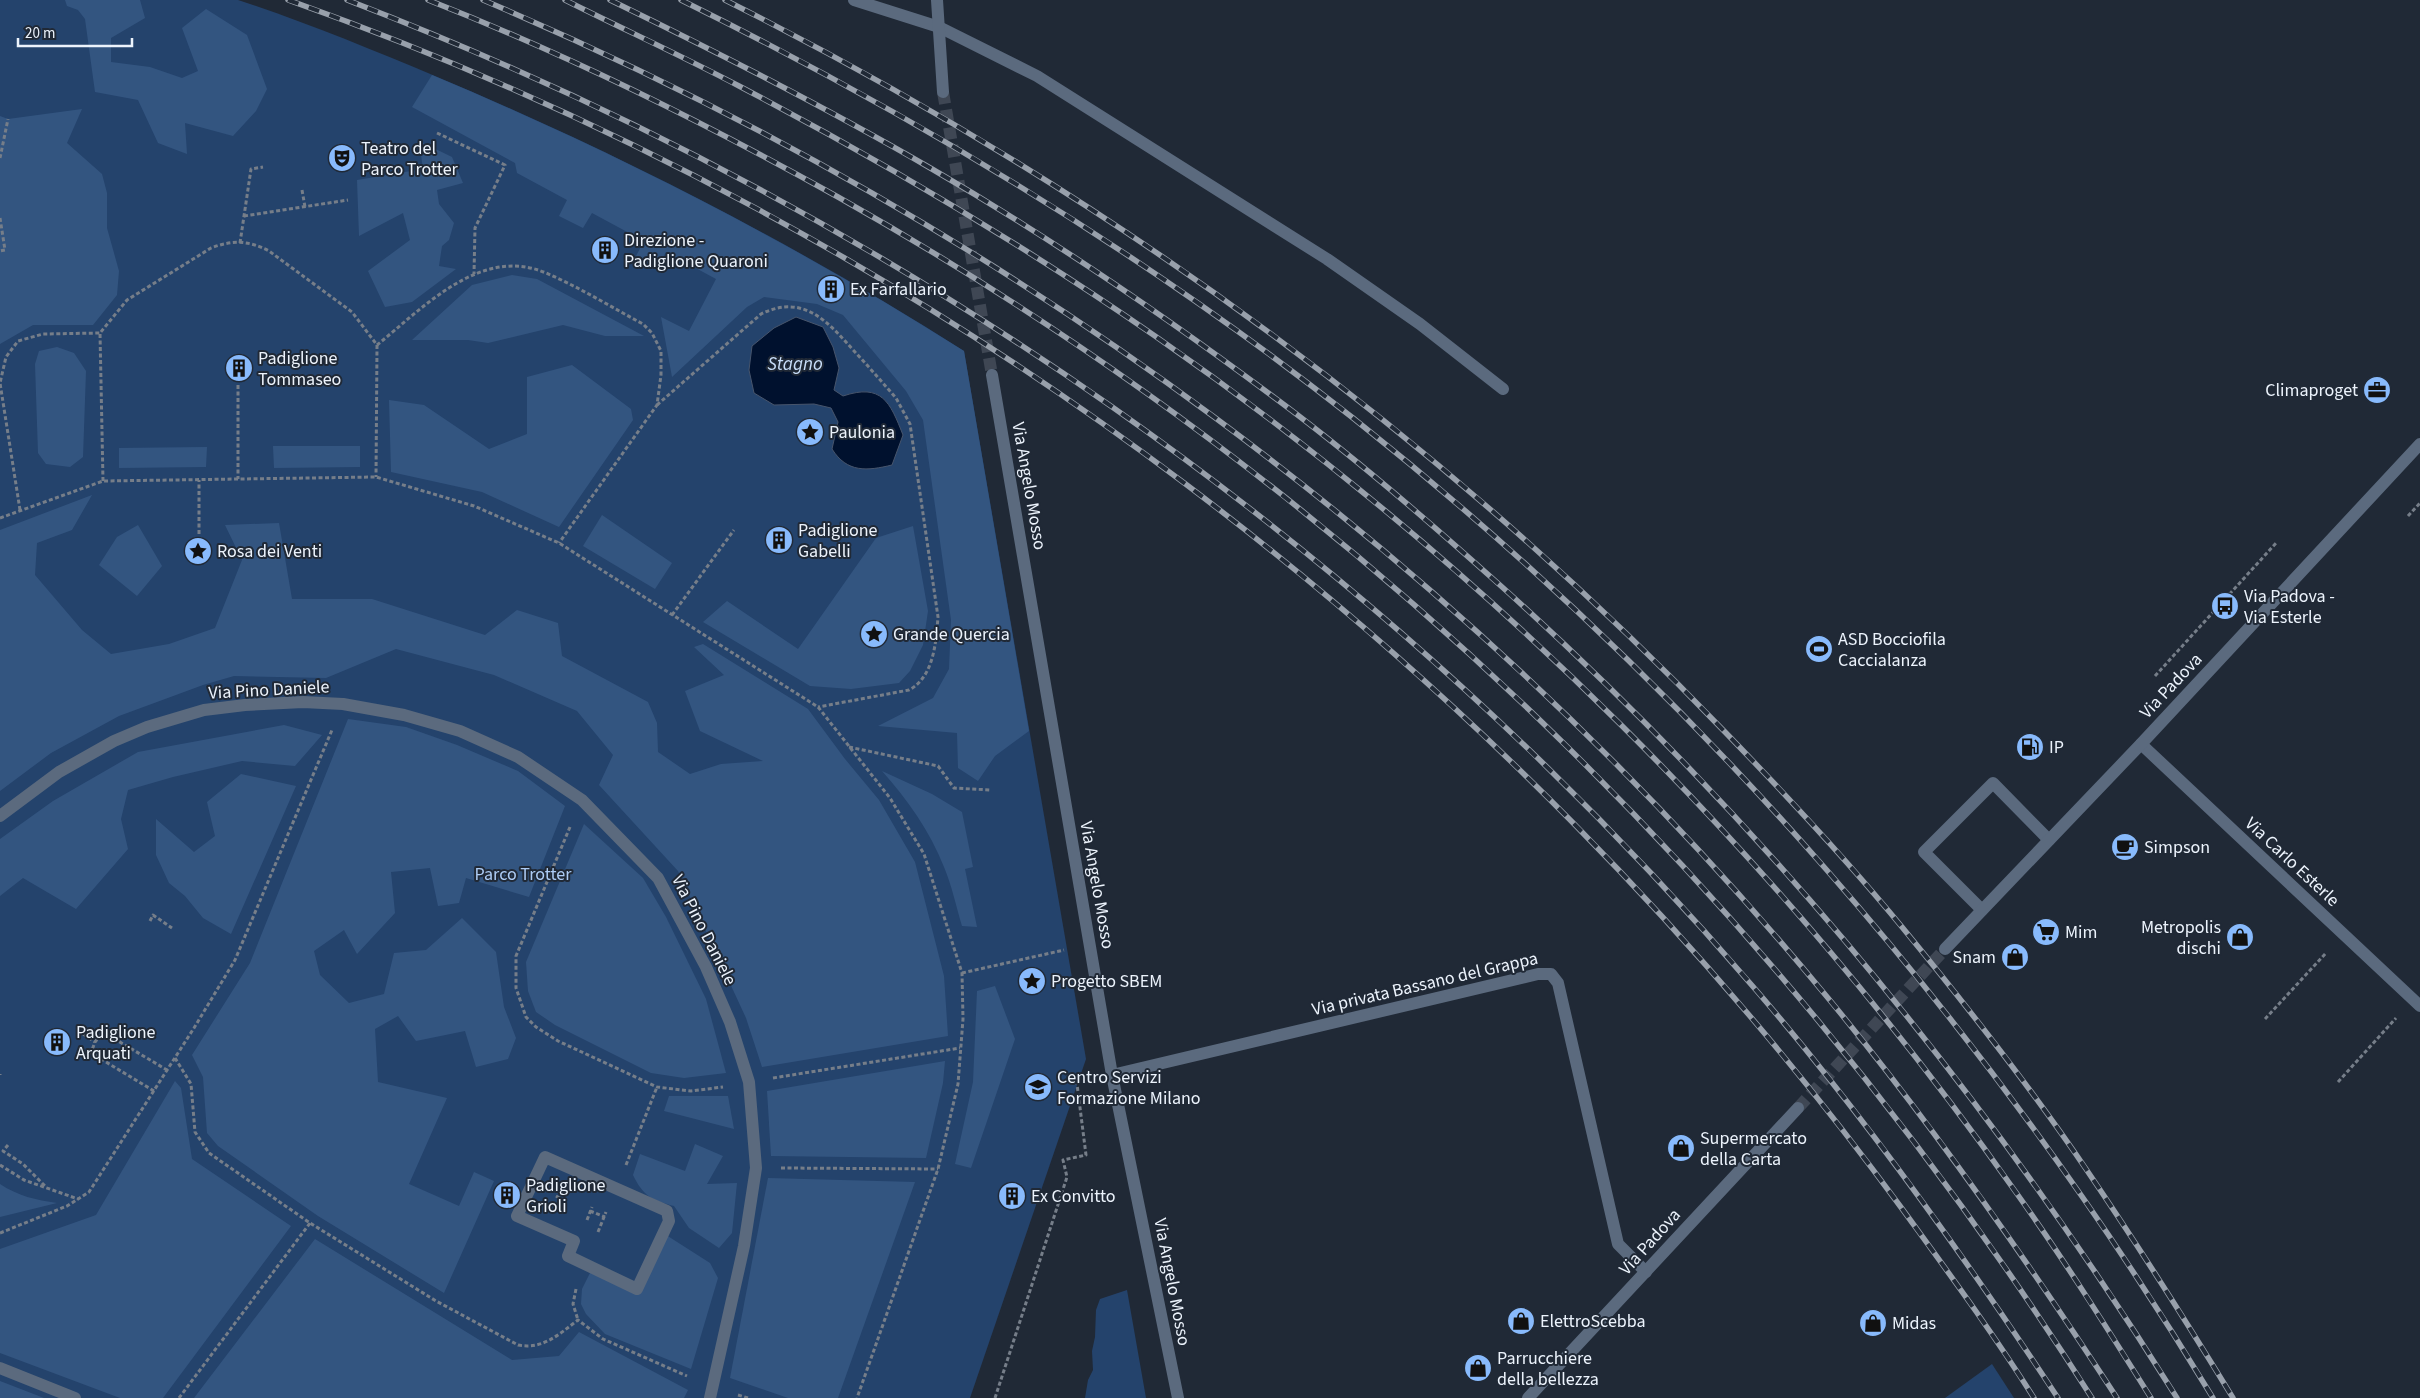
<svg xmlns="http://www.w3.org/2000/svg" width="2420" height="1398" font-family="'Source Sans 3',sans-serif">
<style>
.green{fill:#24436c}
.forest{fill:#335580}
.water{fill:#00112e;stroke:#47556c}
.lines{fill:none;stroke-linecap:round;stroke-linejoin:round}
.minor-tunnel{stroke:#3f4754;stroke-width:12;stroke-dasharray:12 6;stroke-linecap:butt}
.tertiary-tunnel{stroke:#3f4754;stroke-width:12;stroke-dasharray:12 6;stroke-linecap:butt}
.path{stroke:#767e89;stroke-width:3;stroke-dasharray:4 2.5;stroke-linecap:butt}
.service{stroke:#5b6a7e;stroke-width:12}
.pedestrian{stroke:#5b6a7e;stroke-width:12}
.minor{stroke:#5b6a7e;stroke-width:12}
.tertiary{stroke:#5b6a7e;stroke-width:12}
.rail-casing{stroke:#98a0ab;stroke-width:5.5}
.rail{stroke:#202936;stroke-width:4;stroke-dasharray:11;stroke-linecap:butt}
.labels{text-anchor:middle;dominant-baseline:central;stroke-width:4;stroke-linejoin:round;paint-order:stroke}
.poi-label{font-size:18px;fill:#ecf3fc;stroke:#202936;text-anchor:start}
.street-label{font-size:18px;fill:#ecf3fc;stroke:#202936}
.park-label{font-size:18px;fill:#adccf5;stroke:#202936}
.water-label{font-size:19px;font-style:italic;fill:#c8defa;stroke:#202936}
</style>
<rect width="100%" height="100%" fill="#202936"/>
<g class="green">
<path d="M 0,0 L 238,0 C 305,22 370,49 435,76 C 618,153 796,244 964,351 L 1086,1059 L 970,1398 L 0,1398 Z"/>
<path d="M 1127,1290 L 1146,1398 L 1085,1398 L 1088,1380 L 1093,1370 L 1092,1351 L 1095,1337 L 1096,1310 L 1100,1299 Z"/>
<path d="M 1992,1364 L 2014,1398 L 1945,1398 Z"/>
</g>
<g class="forest">
<path d="M 65,0 L 140,0 L 145,18 L 111,38 L 111,62 L 150,67 L 182,78 L 198,71 L 182,28 L 206,9 L 247,35 L 267,89 L 256,111 L 233,136 L 185,123 L 187,154 L 158,143 L 138,100 L 95,92 L 85,19 L 78,10 L 67,6 Z"/>
<path d="M 432,75 C 616,152 795,244 964,351 L 1029,731 L 995,756 L 978,781 L 958,768 L 957,733 L 878,726 L 933,698 L 949,669 L 951,620 L 923,420 L 906,391 L 843,315 L 817,304 L 764,297 L 747,307 L 672,377 L 661,317 L 689,331 L 716,279 L 666,252 L 657,268 L 636,256 L 644,241 L 592,213 L 583,228 L 559,216 L 567,200 L 517,173 L 515,163 L 412,107 Z"/>
<path d="M 82,109 L 67,143 L 102,174 L 107,193 L 107,228 L 119,271 L 117,295 L 93,325 L 33,325 L 0,344 L 0,116 L 8,119 Z"/>
<path d="M 419,141 L 452,157 L 463,183 L 437,190 L 439,204 L 454,223 L 449,240 L 442,246 L 439,266 L 456,269 L 412,302 L 385,307 L 368,271 L 410,240 L 403,213 L 359,236 L 357,180 L 423,169 Z"/>
<path d="M 512,275 L 537,279 L 644,336 L 605,336 L 563,325 L 488,343 L 468,340 L 412,340 L 472,285 Z"/>
<path d="M 57,347 L 74,353 L 86,371 L 83,457 L 70,467 L 46,464 L 38,453 L 35,364 L 39,351 Z"/>
<path d="M 572,365 L 631,409 L 633,420 L 559,527 L 482,492 L 391,472 L 389,400 L 424,405 L 489,449 L 527,434 L 527,377 Z"/>
<path d="M 273,446 L 360,446 L 360,467 L 274,468 Z"/>
<path d="M 207,447 L 206,467 L 119,468 L 119,448 Z"/>
<path d="M 92,495 L 72,530 L 37,543 L 35,575 L 82,630 L 111,654 L 169,644 L 215,628 L 242,560 L 225,525 L 279,523 L 292,599 L 372,599 L 485,635 L 517,610 L 558,623 L 562,656 L 648,702 L 657,723 L 658,752 L 690,774 L 721,764 L 763,761 L 700,731 L 685,691 L 724,675 L 694,647 L 703,644 L 808,709 L 845,759 L 879,800 L 915,862 L 944,976 L 948,1036 L 762,1067 L 746,1018 L 678,871 L 599,785 L 613,755 L 577,711 L 494,675 L 396,649 L 326,678 L 234,676 L 203,685 L 119,716 L 51,753 L 0,791 L 0,530 Z"/>
<path d="M 602,515 L 672,563 L 655,589 L 583,546 Z"/>
<path d="M 138,525 L 162,566 L 137,596 L 99,565 L 117,537 Z"/>
<path d="M 913,526 L 928,611 L 923,645 L 910,671 L 899,683 L 851,689 L 810,686 L 703,622 L 727,601 L 798,649 L 876,538 Z"/>
<path d="M 348,719 L 406,727 L 457,745 L 518,771 L 565,806 L 529,897 L 466,878 L 459,903 L 438,906 L 430,868 L 391,872 L 395,913 L 357,954 L 344,930 L 314,951 L 320,975 L 349,1003 L 384,994 L 394,953 L 426,950 L 462,918 L 496,952 L 504,1007 L 516,1038 L 508,1059 L 476,1067 L 465,1031 L 416,1041 L 398,1016 L 375,1029 L 378,1082 L 447,1098 L 409,1184 L 459,1206 L 474,1172 L 494,1181 L 444,1293 L 318,1216 L 218,1146 L 207,1133 L 203,1077 L 192,1055 L 250,963 Z"/>
<path d="M 284,725 L 322,735 L 295,766 L 242,761 L 173,777 L 128,790 L 121,819 L 128,849 L 76,909 L 23,878 L 0,896 L 0,839 L 53,801 L 138,752 Z"/>
<path d="M 882,771 L 932,794 L 962,812 L 973,867 L 965,869 L 977,927 L 962,926 C 956,906 952,886 944,867 C 930,831 907,799 882,771 Z"/>
<path d="M 241,774 L 296,786 L 231,934 L 203,918 L 185,896 L 169,883 L 156,855 L 156,819 L 194,852 L 215,836 L 207,802 Z"/>
<path d="M 584,824 L 643,878 L 666,917 L 706,999 L 726,1073 L 684,1078 L 651,1073 L 555,1025 L 536,1012 L 528,991 L 526,962 Z"/>
<path d="M 995,986 L 1015,1039 L 971,1168 L 955,1164 L 973,1082 L 977,991 Z"/>
<path d="M 945,1061 L 943,1083 L 926,1158 L 771,1156 L 767,1091 Z"/>
<path d="M 175,1081 L 181,1088 L 192,1159 L 291,1226 L 163,1398 L 120,1398 L 0,1353 L 0,1249 L 96,1215 Z"/>
<path d="M 669,1096 L 728,1096 L 734,1129 L 664,1111 Z"/>
<path d="M 695,1144 L 723,1156 L 707,1184 L 737,1183 L 732,1233 L 719,1248 L 689,1228 L 674,1206 C 652,1200 643,1196 633,1175 L 640,1154 L 685,1171 Z"/>
<path d="M 768,1178 L 915,1182 L 838,1398 L 788,1398 L 730,1378 Z"/>
<path d="M 0,1184 C 18,1196 36,1200 57,1203 L 0,1217 Z"/>
<path d="M 663,1233 L 710,1263 L 718,1278 L 691,1369 L 605,1334 L 586,1314 L 581,1304 L 582,1289 L 593,1267 L 637,1288 Z"/>
<path d="M 315,1239 L 512,1360 L 559,1356 L 579,1332 L 688,1390 L 684,1398 L 194,1398 Z"/>
<path d="M 0,1381 L 44,1398 L 0,1398 Z"/>
</g>
<path class="water" d="M 796,317 L 823,327 L 833,347 L 839,368 L 834,390 L 843,396 C 882,383 890,402 903,435 L 892,465 C 867,471 847,473 832,449 L 838,422 L 831,408 L 814,404 L 774,405 L 754,393 L 749,370 L 752,346 L 774,328 Z"/>
<g class="lines">
<path class="minor-tunnel" d="M 943,92 L 992,375"/>
<path class="tertiary-tunnel" d="M 1798,1108 L 1945,949"/>
<g class="path">
<path d="M 437,133 L 505,165 L 475,228 L 474,274"/>
<path d="M 0,158 L 8,119"/>
<path d="M 302,190 L 305,207"/>
<path d="M 244,216 L 348,200"/>
<path d="M 0,218 L 5,250 L 0,251"/>
<path d="M 240,243 L 251,169 L 263,167"/>
<path d="M 377,345 C 423,308 481,245 546,273 C 579,287 611,307 643,324 L 652,333 L 661,351 L 661,375 L 657,405 L 559,543"/>
<path d="M 238,385 L 238,479"/>
<path d="M 657,405 L 761,314 C 804,293 828,322 855,352 C 869,367 882,382 896,398 L 910,424 L 938,617 C 936,642 934,677 909,690 L 818,707"/>
<path d="M 103,481 L 100,333 L 127,300 L 211,248 C 232,240 248,240 269,251 L 352,312 L 377,345 L 376,477"/>
<path d="M 20,510 L 0,383 L 6,357 L 18,341 L 43,334 L 100,333"/>
<path d="M 2408,516 L 2420,503"/>
<path d="M 0,518 L 103,481 L 376,477 L 474,506 L 559,543 L 818,707 L 890,798 L 924,854 L 962,973 L 963,1019 L 958,1084 L 938,1169 L 857,1398"/>
<path d="M 199,534 L 199,480"/>
<path d="M 672,615 L 734,530"/>
<path d="M 2155,676 L 2277,542"/>
<path d="M 849,747 L 938,766 L 954,788 L 990,790"/>
<path d="M 570,827 L 516,956 L 516,988 L 526,1017 L 536,1027 L 558,1041 L 657,1087 L 691,1091 L 723,1087"/>
<path d="M 150,921 L 153,915 L 172,928"/>
<path d="M 962,973 L 1064,950"/>
<path d="M 2265,1019 L 2326,953"/>
<path d="M 83,1034 L 95,1042"/>
<path d="M 175,1058 L 191,1084 L 195,1132 L 209,1153 L 310,1223 L 436,1301 L 518,1345 C 543,1350 559,1334 578,1320 L 603,1339 L 687,1376"/>
<path d="M 0,1074 L 0,1075"/>
<path d="M 773,1078 L 960,1048"/>
<path d="M 2338,1082 L 2396,1018"/>
<path d="M 154,1091 L 91,1053 L 95,1042 L 103,1032 L 167,1070"/>
<path d="M 8,1145 L 3,1151 L 23,1164 L 46,1187"/>
<path d="M 0,1165 L 24,1180 L 78,1199"/>
<path d="M 626,1165 L 657,1087"/>
<path d="M 781,1168 L 938,1169"/>
<path d="M 556,1196 L 561,1199 L 558,1206"/>
<path d="M 590,1211 L 605,1217"/>
<path d="M 587,1220 L 592,1207"/>
<path d="M 598,1232 L 606,1212"/>
<path d="M 0,1233 L 67,1206 L 89,1192 L 194,1028 L 235,960 L 332,730"/>
<path d="M 576,1289 L 573,1304 L 578,1320"/>
<path d="M 738,1395 L 748,1398"/>
<path d="M 179,1398 L 310,1223"/>
<path d="M 995,1398 L 1067,1177 L 1063,1160 L 1086,1155 L 1077,1084"/>
</g>
<g class="service">
<path d="M 939,27 L 1037,76 L 1327,259 L 1420,324 L 1503,389"/>
<path d="M 1982,910 L 1924,852 L 1993,783 L 2049,840"/>
<path d="M 1112,1075 L 1538,974 L 1551,974 L 1558,983 L 1618,1244 L 1646,1272"/>
</g>
<g class="pedestrian">
<path d="M 0,816 L 59,772 L 114,741 L 147,727 L 204,710 L 245,705 L 303,702 L 343,704 L 404,715 L 460,731 L 518,757 L 582,800 L 658,878 L 706,967 L 730,1022 L 749,1082 L 756,1168 L 744,1246 L 710,1398"/>
<path d="M 545,1157 L 667,1211 L 669,1221 L 637,1289 L 568,1256 L 574,1241 L 517,1216 Z"/>
<path d="M 0,1368 L 75,1398"/>
</g>
<g class="minor">
<path d="M 854,0 L 939,27"/>
<path d="M 937,0 L 943,92"/>
<path d="M 992,375 L 1112,1075 L 1178,1398"/>
<path d="M 2141,744 L 2420,1006"/>
</g>
<g class="tertiary">
<path d="M 1945,949 L 2141,744 L 2420,444"/>
<path d="M 1528,1398 L 1798,1108"/>
</g>
<g class="rail-casing">
<g id="rail">
<path d="M 288,0 C 932,228 1500,660 1903,1210 C 1948,1272 1993,1333 2034,1398"/>
<path d="M 347,0 C 889,208 1377,548 1756,990 C 1866,1118 1965,1257 2058,1398"/>
<path d="M 428,0 C 569,55 705,123 838,197 C 1353,487 1775,900 2092,1398"/>
<path d="M 483,0 C 1002,219 1469,563 1828,998 C 1933,1125 2027,1260 2117,1398"/>
<path d="M 565,0 C 623,29 682,56 739,86 C 882,161 1022,244 1155,336 C 1487,566 1782,861 2015,1191 C 2063,1258 2107,1328 2151,1398"/>
<path d="M 610,0 C 719,53 827,108 932,169 C 1049,237 1162,314 1271,395 C 1351,454 1427,520 1501,586 C 1766,824 1989,1097 2177,1398"/>
<path d="M 681,0 C 918,117 1145,254 1353,418 C 1695,689 1987,1025 2213,1398"/>
<path d="M 725,0 C 1101,188 1435,431 1726,733 C 1787,796 1847,860 1902,927 C 1966,1005 2029,1085 2086,1169 C 2137,1244 2186,1321 2233,1398"/>
</g>
</g>
<use href="#rail" class="rail"/>
</g>
<defs>
<g id="theatre-disc" transform="scale(1.4375)"><circle r="9.5" fill="#88bafc" stroke="#202936"/><path d="M-5-5.5Q0-4 5-5.5V0Q5 5 0 6Q-5 5-5 0ZM-3.3-2.5H-1v1.5H-3.3ZM1-2.5H3.3v1.5H1ZM-2.8 1Q0 5.5 2.8 1Z" fill="#111"/></g>
<g id="building-disc" transform="scale(1.4375)"><circle r="9.5" fill="#88bafc" stroke="#202936"/><path d="M-4-6H4V6H1V3H-1V6H-4ZM-2.5-4.3h1.7v1.8h-1.7ZM.8-4.3h1.7v1.8H.8ZM-2.5-1h1.7V.8h-1.7ZM.8-1h1.7V.8H.8Z" fill="#111"/></g>
<g id="office-disc" transform="scale(1.4375)"><circle r="9.5" fill="#88bafc" stroke="#202936"/><path d="M-6-3h4V-5.5h4V-3h4V5H-6ZM-1-4.5V-3h2v-1.5ZM-6 0V1H6V0Z" fill="#111"/></g>
<g id="sight-disc" transform="scale(1.4375)"><circle r="9.5" fill="#88bafc" stroke="#202936"/><path d="M0-6L1.8-2.2L6-1.7L2.9 1.2L3.7 5.4L0 3.3L-3.7 5.4L-2.9 1.2L-6-1.7L-1.8-2.2Z" fill="#111"/></g>
<g id="bus-disc" transform="scale(1.4375)"><circle r="9.5" fill="#88bafc" stroke="#202936"/><path d="M-5-6H5V4H4V6H2V4H-2V6H-4V4H-5ZM-3.5-4V0h7V-4ZM-3.5 1.2v1.5H-2V1.2ZM2 1.2v1.5H3.5V1.2Z" fill="#111"/></g>
<g id="stadium-disc" transform="scale(1.4375)"><circle r="9.5" fill="#88bafc" stroke="#202936"/><path d="M0-5a6.5 5 0 1 0 0 10a6.5 5 0 1 0 0-10ZM-3.5-1.8h7v3.6h-7Z" fill="#111"/></g>
<g id="fuel-disc" transform="scale(1.4375)"><circle r="9.5" fill="#88bafc" stroke="#202936"/><path d="M-5.5-6h7V0h2V4h1.3V-2.5L3-4.5l.8-.8L6-3V5H2.5V1h-1V6h-7ZM-4.2-4.7v3.2H.2V-4.7Z" fill="#111"/></g>
<g id="cafe-disc" transform="scale(1.4375)"><circle r="9.5" fill="#88bafc" stroke="#202936"/><path d="M-5.5-4.5H6V0H3Q3 3.5 0 3.5H-2.5Q-5.5 3.5-5.5 0ZM3-3.2v2h1.7v-2ZM-6 4.5H4V6H-6Z" fill="#111"/></g>
<g id="supermarket-disc" transform="scale(1.4375)"><circle r="9.5" fill="#88bafc" stroke="#202936"/><path d="M-6-5.5h2.5l.6 2H6L4.5 2H-2.5L-4.4-4H-6ZM-1.5 3.2a1.3 1.3 0 1 0 .1 0ZM3 3.2a1.3 1.3 0 1 0 .1 0Z" fill="#111"/></g>
<g id="shop-disc" transform="scale(1.4375)"><circle r="9.5" fill="#88bafc" stroke="#202936"/><path d="M-5-2.5h2.3a2.7 3.5 0 0 1 5.4 0H5L5.5 6h-11ZM-1.5-2.5h3a1.5 2.3 0 0 0-3 0Z" fill="#111"/></g>
<g id="school-disc" transform="scale(1.4375)"><circle r="9.5" fill="#88bafc" stroke="#202936"/><path d="M0-5L7-2L0 1L-7-2ZM-4 1L0 2.5L4 1V4Q0 6-4 4Z" fill="#111"/></g>
</defs>
<g fill-rule="evenodd">
<use href="#theatre-disc" x="342" y="158"/>
<use href="#building-disc" x="605" y="250"/>
<use href="#building-disc" x="831" y="289"/>
<use href="#building-disc" x="239" y="368"/>
<use href="#office-disc" x="2377" y="390"/>
<use href="#sight-disc" x="810" y="432"/>
<use href="#building-disc" x="779" y="540"/>
<use href="#sight-disc" x="198" y="551"/>
<use href="#bus-disc" x="2225" y="606"/>
<use href="#sight-disc" x="874" y="634"/>
<use href="#stadium-disc" x="1819" y="649"/>
<use href="#fuel-disc" x="2030" y="747"/>
<use href="#cafe-disc" x="2125" y="847"/>
<use href="#supermarket-disc" x="2046" y="932"/>
<use href="#shop-disc" x="2240" y="937"/>
<use href="#shop-disc" x="2015" y="957"/>
<use href="#sight-disc" x="1032" y="981"/>
<use href="#building-disc" x="57" y="1042"/>
<use href="#school-disc" x="1038" y="1087"/>
<use href="#shop-disc" x="1681" y="1148"/>
<use href="#building-disc" x="507" y="1195"/>
<use href="#building-disc" x="1012" y="1196"/>
<use href="#shop-disc" x="1521" y="1321"/>
<use href="#shop-disc" x="1873" y="1323"/>
<use href="#shop-disc" x="1478" y="1368"/>
</g>
<g class="labels">
<g class="poi-label">
<text x="361" y="148">Teatro del<tspan x="361" dy="21">Parco Trotter</tspan></text>
<text x="624" y="240">Direzione -<tspan x="624" dy="21">Padiglione Quaroni</tspan></text>
<text x="850" y="289">Ex Farfallario</text>
<text x="258" y="358">Padiglione<tspan x="258" dy="21">Tommaseo</tspan></text>
<text x="2358" y="390" text-anchor="end">Climaproget</text>
<text x="829" y="432">Paulonia</text>
<text x="798" y="530">Padiglione<tspan x="798" dy="21">Gabelli</tspan></text>
<text x="217" y="551">Rosa dei Venti</text>
<text x="2244" y="596">Via Padova -<tspan x="2244" dy="21">Via Esterle</tspan></text>
<text x="893" y="634">Grande Quercia</text>
<text x="1838" y="639">ASD Bocciofila<tspan x="1838" dy="21">Caccialanza</tspan></text>
<text x="2049" y="747">IP</text>
<text x="2144" y="847">Simpson</text>
<text x="2221" y="927" text-anchor="end">Metropolis<tspan x="2221" dy="21">dischi</tspan></text>
<text x="2065" y="932">Mim</text>
<text x="1996" y="957" text-anchor="end">Snam</text>
<text x="1051" y="981">Progetto SBEM</text>
<text x="76" y="1032">Padiglione<tspan x="76" dy="21">Arquati</tspan></text>
<text x="1057" y="1077">Centro Servizi<tspan x="1057" dy="21">Formazione Milano</tspan></text>
<text x="1700" y="1138">Supermercato<tspan x="1700" dy="21">della Carta</tspan></text>
<text x="526" y="1185">Padiglione<tspan x="526" dy="21">Grioli</tspan></text>
<text x="1031" y="1196">Ex Convitto</text>
<text x="1540" y="1321">ElettroScebba</text>
<text x="1892" y="1323">Midas</text>
<text x="1497" y="1358">Parrucchiere<tspan x="1497" dy="21">della bellezza</tspan></text>
</g>
<g class="street-label">
<text transform="translate(1029 486) rotate(80)">Via Angelo Mosso</text>
<text transform="translate(2171 686) rotate(-47)">Via Padova</text>
<text transform="translate(269 690) rotate(-3)">Via Pino Daniele</text>
<text transform="translate(2292 862) rotate(43)">Via Carlo Esterle</text>
<text transform="translate(1097 885) rotate(80)">Via Angelo Mosso</text>
<text transform="translate(704 930) rotate(63)">Via Pino Daniele</text>
<text transform="translate(1425 984) rotate(-13)">Via privata Bassano del Grappa</text>
<text transform="translate(1650 1242) rotate(-48)">Via Padova</text>
<text transform="translate(1172 1282) rotate(79)">Via Angelo Mosso</text>
</g>
<g class="park-label">
<text x="523" y="874">Parco Trotter</text>
</g>
<g class="water-label">
<text x="795" y="364">Stagno</text>
</g>
</g>
<path d="M18 38v8h114v-8" fill="none" stroke="#ecf3fc" stroke-width="2.5"/>
<text x="25" y="38" font-size="15" fill="#ecf3fc" stroke="#202936" stroke-width="4" paint-order="stroke">20 m</text>
</svg>
